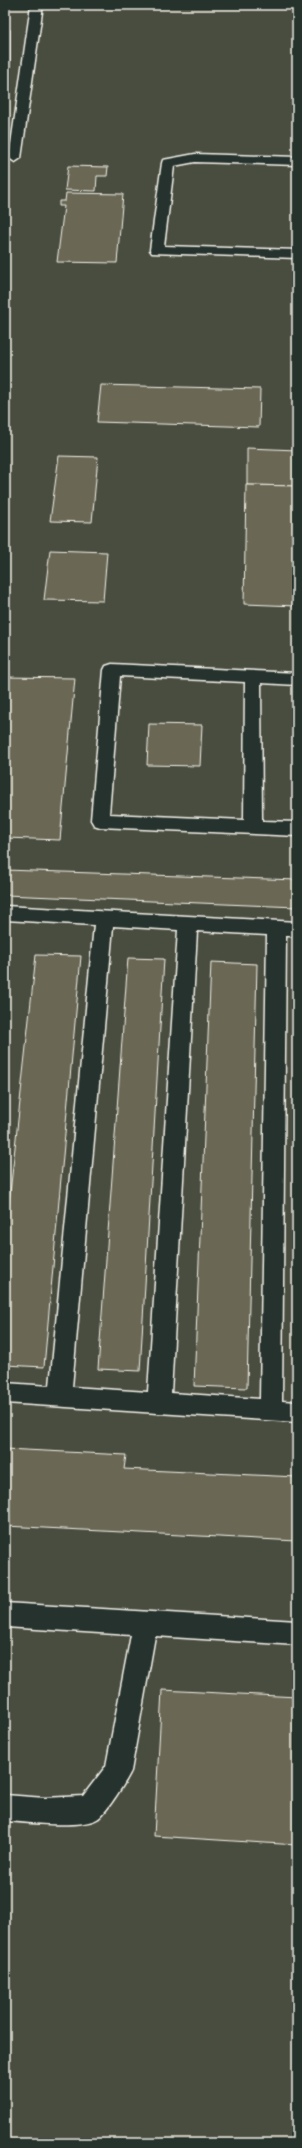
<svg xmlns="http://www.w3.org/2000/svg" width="302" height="2148" font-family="'Indie Flower',sans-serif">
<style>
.built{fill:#494e41}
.building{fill:#6b6854;stroke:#f4f1e8}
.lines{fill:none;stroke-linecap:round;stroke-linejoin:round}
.service-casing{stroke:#f4f1e8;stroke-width:3}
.service{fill:#26332d;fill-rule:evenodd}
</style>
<rect width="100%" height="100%" fill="#3b4339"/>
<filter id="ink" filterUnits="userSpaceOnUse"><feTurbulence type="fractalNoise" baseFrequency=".025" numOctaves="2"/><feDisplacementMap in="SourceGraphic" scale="8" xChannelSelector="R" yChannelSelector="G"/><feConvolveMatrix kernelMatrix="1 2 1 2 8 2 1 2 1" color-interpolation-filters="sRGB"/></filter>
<g filter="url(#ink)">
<rect class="built" x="5" y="5" width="292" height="2138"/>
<g class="building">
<rect x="5" y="30" width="5" height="63"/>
<path d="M 68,166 L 108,167 L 107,176 L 97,176 L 96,191 L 65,190 Z"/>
<path d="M 66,193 L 123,194 L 117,263 L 57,262 L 64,206 L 59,206 L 59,201 L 65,201 Z"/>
<path d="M 101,385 L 260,389 L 259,427 L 97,422 Z"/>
<path d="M 247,448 L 297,450 L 297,486 L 247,485 Z"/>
<path d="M 59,456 L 98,457 L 92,522 L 50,521 Z"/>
<path d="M 246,485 L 297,486 L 297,606 L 244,604 Z"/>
<path d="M 50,550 L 107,552 L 103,601 L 44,600 Z"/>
<path d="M 5,677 L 75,678 L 60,840 L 5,838 Z"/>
<path d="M 149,724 L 202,725 L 200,766 L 147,765 Z"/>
<path d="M 5,870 L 297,880 L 297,907 L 5,895 Z"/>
<path d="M 36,955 L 81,956 L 44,1367 L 5,1365 L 5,1239 Z"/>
<path d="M 128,958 L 164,959 L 140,1371 L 98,1369 Z"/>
<path d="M 211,962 L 257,964 L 247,1388 L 194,1386 Z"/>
<path d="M 5,1449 L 126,1455 L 124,1469 L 297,1477 L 297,1541 L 5,1526 Z"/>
<path d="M 162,1690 L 297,1697 L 297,1845 L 154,1836 Z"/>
</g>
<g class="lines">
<g class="service-casing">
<g id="service">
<path d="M 31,5 L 43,5 L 21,158 L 15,162 L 9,158 Z"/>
<path d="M 195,154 L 297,157 L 297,165 L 195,162 L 174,166 L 164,246 L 297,250 L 297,258 L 152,253 L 150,250 L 162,163 L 163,160 Z"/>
<path d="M 112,664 L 297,673 L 297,685 L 261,683 L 262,821 L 297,822 L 297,836 L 100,827 L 94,825 L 91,820 L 104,670 L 106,666 ZM 120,676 L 245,682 L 244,820 L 109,814 Z"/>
<path d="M 5,906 L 297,922 L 297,936 L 286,936 L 282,1401 L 297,1402 L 297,1422 L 5,1403 L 5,1383 L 50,1386 L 94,925 L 5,920 ZM 113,926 L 178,930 L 148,1392 L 72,1387 ZM 197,931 L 267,935 L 260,1399 L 171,1393 Z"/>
<path d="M 5,1603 L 297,1621 L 297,1645 L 155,1636 L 131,1771 C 127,1780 105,1815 97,1819 C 79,1829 27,1822 5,1821 L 5,1795 L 45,1798 L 83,1796 L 106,1766 L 131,1635 L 5,1627 Z"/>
</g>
</g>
<use href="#service" class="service"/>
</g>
</g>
<rect width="302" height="2148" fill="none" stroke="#26332d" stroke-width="20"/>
<rect x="10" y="10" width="282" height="2128" fill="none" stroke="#f4f1e8" stroke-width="1.5" filter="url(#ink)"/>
</svg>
